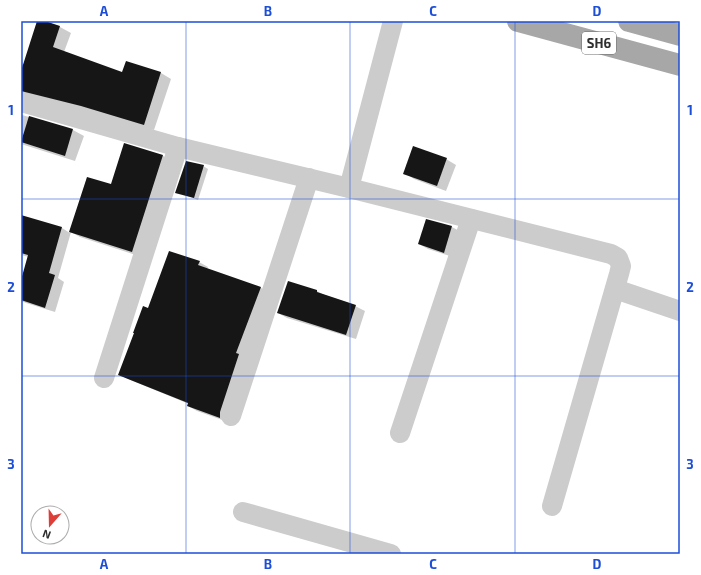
<svg xmlns="http://www.w3.org/2000/svg" width="701" height="575" font-family="'Exo 2',sans-serif">
<style>
.shadow{fill:#0003}
.building{fill:#161616}
.lines{fill:none;stroke-linecap:round;stroke-linejoin:round}
.minor{stroke:#ccc;stroke-width:20}
.primary{stroke:#a7a7a7;stroke-width:22}
.grid{fill:none;stroke:#1d4ed8;stroke-width:1;stroke-opacity:0.55}
.labels{text-anchor:middle;dominant-baseline:central;stroke-width:4;stroke-linejoin:round;paint-order:stroke}
.shield{fill:#fff;stroke:#6d6d6d;stroke-width:1}
.shield-label{font-size:13px;font-weight:bold;fill:#2f2f2f}
.neatline{fill:none;stroke:#1d4ed8;stroke-width:1.5}
.grid-label{font-size:13px;text-anchor:middle;font-weight:bold;fill:#1d4ed8}
</style>
<rect width="100%" height="100%" fill="#fff"/>
<g class="shadow">
<path d="M 38,21 L 60,27 L 71,33 L 64,52 L 123,74 L 161,73 L 171,79 L 154,130 L 21,104 L 21,64 L 24,65 Z"/>
<path d="M 21,113 L 22,115 L 73,130 L 84,136 L 75,161 L 21,144 Z"/>
<path d="M 125,145 L 163,156 L 172,161 L 142,257 L 80,237 L 71,232 L 58,278 L 64,282 L 55,312 L 26,303 L 21,301 L 21,283 L 29,257 L 21,255 L 21,216 L 62,228 L 70,233 L 87,178 L 112,186 Z"/>
<path d="M 446,159 L 456,165 L 446,191 L 414,179 L 405,173 Z"/>
<path d="M 203,166 L 208,169 L 198,200 L 177,192 Z"/>
<path d="M 426,220 L 452,227 L 461,232 L 453,257 L 428,249 L 419,244 Z"/>
<path d="M 199,262 L 208,267 L 207,269 L 261,288 L 269,293 L 228,422 L 197,411 L 188,406 L 189,404 L 128,379 L 119,374 L 149,309 Z"/>
<path d="M 317,291 L 326,296 L 355,306 L 365,311 L 356,339 L 287,318 L 278,313 Z"/>
</g>
<g class="building">
<path d="M 37,21 L 45,21 L 60,26 L 53,47 L 122,72 L 126,61 L 161,72 L 144,125 L 81,106 L 21,91 L 21,71 Z"/>
<path d="M 29,116 L 73,129 L 65,156 L 21,142 Z"/>
<path d="M 124,143 L 163,155 L 132,252 L 69,232 L 87,177 L 111,184 Z"/>
<path d="M 413,146 L 447,158 L 437,186 L 403,174 Z"/>
<path d="M 186,161 L 204,165 L 194,198 L 175,193 Z"/>
<path d="M 21,215 L 62,227 L 49,273 L 55,275 L 45,308 L 21,300 L 21,280 L 28,255 L 21,253 Z"/>
<path d="M 426,219 L 452,226 L 444,253 L 418,244 Z"/>
<path d="M 169,251 L 200,261 L 198,265 L 261,287 L 236,353 L 239,354 L 220,412 L 220,418 L 187,406 L 188,403 L 118,375 L 134,333 L 133,333 L 143,306 L 148,308 Z"/>
<path d="M 288,281 L 317,290 L 317,292 L 356,305 L 346,335 L 277,313 Z"/>
</g>
<g class="lines">
<g class="minor">
<path d="M 21,102 L 178,147 L 349,188 L 611,254 L 618,258 L 621,266 L 619,274 L 552,506"/>
<path d="M 349,188 L 393,21"/>
<path d="M 615,289 L 680,311"/>
<path d="M 104,378 L 178,147"/>
<path d="M 231,416 L 309,178"/>
<path d="M 400,433 L 471,219"/>
<path d="M 243,512 L 391,554"/>
</g>
<g class="primary">
<path d="M 518,21 L 680,65"/>
<path d="M 629,21 L 680,35"/>
</g>
</g>
<path class="grid" d="M 186,21 L 186,554M 350,21 L 350,554M 515,21 L 515,554M 21,199 L 680,199M 21,376 L 680,376"/>
<g class="labels">
<rect class="shield" x="582" y="32" width="34" height="22" rx="3"/>
<g class="shield-label">
<text x="599" y="43">SH6</text>
</g>
</g>
<rect width="701" height="575" fill="none" stroke="#ffffff" stroke-width="44"/>
<g transform="translate(50 525) rotate(200)"><circle r="19" fill="#ffffff" stroke="#acacac"/>
<path d="M0-3L7 15L0 10L-7 15Z" fill="#de3e38"/>
<text y="-6" font-size="11" font-weight="bold" text-anchor="middle" fill="#2f2f2f">N</text>
</g>
<rect x="22" y="22" width="657" height="531" class="neatline"/>
<g class="grid-label">
<text x="104" y="16">A</text>
<text x="268" y="16">B</text>
<text x="433" y="16">C</text>
<text x="597" y="16">D</text>
<text x="11" y="115">1</text>
<text x="690" y="115">1</text>
<text x="11" y="292">2</text>
<text x="690" y="292">2</text>
<text x="11" y="469">3</text>
<text x="690" y="469">3</text>
<text x="104" y="569">A</text>
<text x="268" y="569">B</text>
<text x="433" y="569">C</text>
<text x="597" y="569">D</text>
</g>
</svg>
